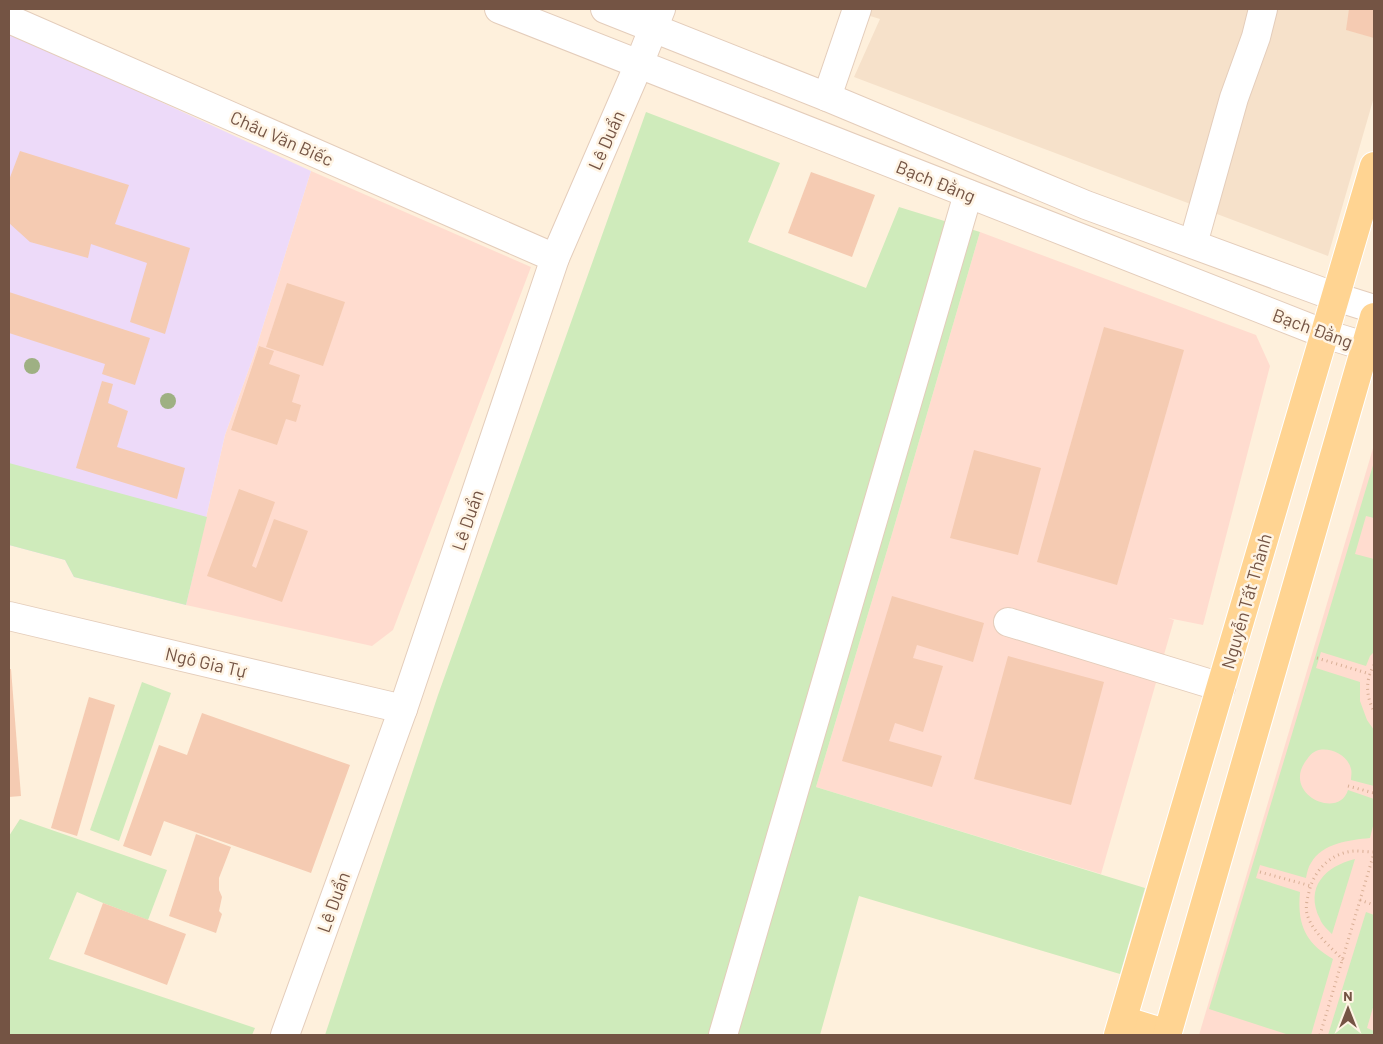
<svg xmlns="http://www.w3.org/2000/svg" width="1383" height="1044" font-family="Barlow,sans-serif">
<style>
.residential{fill:#f6e1ca}
.commercial{fill:#ffdccf}
.education{fill:#eddaf9}
.green{fill:#cfebbb}
.building{fill:#f5cbb2}
.lines{fill:none;stroke-linecap:round;stroke-linejoin:round}
.minor-casing{stroke:#e4cdbb;stroke-width:30}
.major-casing{stroke:#fff;stroke-width:30}
.path{stroke:#d9af96;stroke-width:3;stroke-dasharray:1 4;stroke-linecap:butt}
.minor{stroke:#fff;stroke-width:28}
.major{stroke:#ffd492;stroke-width:28}
.tree{fill:#9eb083}
.labels{text-anchor:middle;dominant-baseline:central;stroke-width:5;stroke-linejoin:round;paint-order:stroke}
.street-label{font-size:18px;fill:#745444;stroke:#fff4e4}
</style>
<rect width="100%" height="100%" fill="#fef0dc"/>
<path class="residential" d="M 847,9 L 1374,9 L 1374,97 L 1328,256 L 854,77 L 880,19 Z"/>
<g class="commercial">
<path d="M 311,171 L 531,267 L 393,630 L 372,646 L 186,605 L 225,435 L 254,355 Z"/>
<path d="M 980,232 L 1256,335 L 1270,366 L 1203,625 L 1168,618 L 1174,620 L 1101,874 L 816,787 L 892,534 Z"/>
<path d="M 1374,445 L 1374,1035 L 1199,1035 Z"/>
</g>
<path class="education" d="M 9,32 L 311,171 L 254,355 L 225,435 L 186,605 L 74,577 L 65,560 L 9,545 Z"/>
<g class="green">
<path d="M 646,112 L 780,163 L 748,242 L 866,288 L 899,207 L 980,232 L 892,534 L 816,787 L 1145,888 L 1120,974 L 859,896 L 820,1035 L 325,1035 L 438,695 Z"/>
<path d="M 1374,462 L 1374,518 L 1366,516 L 1355,554 L 1374,559 L 1374,652 L 1370,656 L 1366,666 L 1321,652 L 1316,668 L 1360,682 L 1360,701 L 1367,720 L 1374,730 L 1374,786 L 1351,780 C 1351,777 1352,772 1351,769 C 1348,755 1329,746 1316,751 C 1311,753 1308,758 1305,762 C 1283,795 1339,820 1348,790 L 1374,799 L 1374,822 L 1370,838 C 1350,840 1322,843 1311,863 C 1308,867 1307,873 1306,878 L 1260,865 L 1256,878 L 1300,892 C 1297,924 1305,943 1333,959 L 1311,1035 L 1289,1035 L 1209,1009 Z"/>
<path d="M 9,463 L 207,517 L 186,605 L 74,577 L 65,560 L 9,545 Z"/>
<path d="M 142,682 L 171,693 L 119,841 L 90,830 Z"/>
<path d="M 20,819 L 167,870 L 148,920 L 103,903 L 77,892 L 49,959 L 255,1028 L 252,1035 L 9,1035 L 9,836 Z"/>
<path d="M 1355,859 L 1332,934 C 1328,930 1322,925 1320,919 C 1304,887 1326,866 1355,859 Z"/>
<path d="M 1366,912 L 1374,915 L 1374,1004 L 1367,1028 L 1374,1031 L 1374,1035 L 1328,1035 Z"/>
</g>
<g class="building">
<path d="M 1349,9 L 1374,9 L 1374,38 L 1346,30 Z"/>
<path d="M 20,151 L 129,185 L 115,224 L 190,248 L 165,334 L 130,322 L 147,263 L 91,244 L 88,258 L 30,242 L 9,223 L 9,180 Z"/>
<path d="M 811,172 L 875,195 L 852,257 L 788,233 Z"/>
<path d="M 287,283 L 345,302 L 323,366 L 266,347 Z"/>
<path d="M 9,292 L 150,338 L 135,385 L 102,374 L 105,364 L 9,333 Z"/>
<path d="M 1104,327 L 1184,350 L 1117,585 L 1037,562 Z"/>
<path d="M 259,346 L 274,351 L 269,364 L 300,375 L 292,402 L 301,405 L 296,422 L 286,419 L 277,445 L 231,430 Z"/>
<path d="M 102,381 L 113,384 L 108,403 L 128,411 L 117,447 L 185,468 L 177,499 L 76,468 Z"/>
<path d="M 974,450 L 1041,468 L 1018,555 L 950,538 Z"/>
<path d="M 239,489 L 275,502 L 252,566 L 256,568 L 274,519 L 308,531 L 282,602 L 207,576 Z"/>
<path d="M 892,596 L 984,623 L 973,662 L 917,645 L 913,658 L 943,666 L 923,732 L 895,723 L 889,741 L 942,756 L 932,787 L 842,761 Z"/>
<path d="M 1008,656 L 1104,682 L 1071,805 L 974,779 Z"/>
<path d="M 9,669 L 11,669 L 21,796 L 9,797 Z"/>
<path d="M 89,697 L 115,705 L 77,836 L 51,828 Z"/>
<path d="M 202,713 L 350,765 L 311,873 L 164,821 L 151,856 L 123,846 L 159,745 L 187,755 Z"/>
<path d="M 196,834 L 231,847 L 219,878 L 219,890 L 222,897 L 219,911 L 222,914 L 216,933 L 169,916 Z"/>
<path d="M 103,903 L 186,934 L 167,985 L 84,954 Z"/>
</g>
<g class="lines">
<g class="minor-casing">
<g id="minor">
<path d="M 499,9 L 1325,334 L 1374,349"/>
<path d="M 605,9 L 827,97 L 1086,205 L 1336,297 L 1374,309"/>
<path d="M 9,19 L 555,258"/>
<path d="M 827,97 L 857,9"/>
<path d="M 1193,244 L 1234,98 L 1256,37 L 1263,9"/>
<path d="M 9,616 L 403,709"/>
<path d="M 1008,622 L 1221,687"/>
<path d="M 285,1035 L 403,709 L 555,258 L 639,64 L 661,9"/>
<path d="M 723,1035 L 968,194"/>
</g>
</g>
<g class="major-casing">
<g id="major">
<path d="M 1123,1020 L 1168,1034"/>
<path d="M 1118,1035 L 1374,166"/>
<path d="M 1167,1035 L 1374,317"/>
</g>
</g>
<g class="path">
<path d="M 1317,658 L 1370,674"/>
<path d="M 1374,665 C 1365,680 1366,697 1374,711"/>
<path d="M 1348,786 L 1374,793"/>
<path d="M 1260,872 L 1311,886"/>
<path d="M 1360,900 L 1374,905"/>
<path d="M 1343,960 C 1331,947 1312,932 1307,914 C 1305,906 1308,896 1310,888 C 1316,868 1333,852 1355,851 C 1361,851 1368,852 1374,852"/>
<path d="M 1320,1035 L 1374,853"/>
</g>
<use href="#minor" class="minor"/>
<use href="#major" class="major"/>
</g>
<g class="tree">
<circle cx="32" cy="366" r="8"/>
<circle cx="168" cy="401" r="8"/>
</g>
<g class="labels">
<g class="street-label">
<text transform="translate(282 138) rotate(24)">Châu Văn Biếc</text>
<text transform="translate(606 140) rotate(-66)">Lê Duẩn</text>
<text transform="translate(936 181) rotate(22)">Bạch Đằng</text>
<text transform="translate(1313 328) rotate(20)">Bạch Đằng</text>
<text transform="translate(467 520) rotate(-71)">Lê Duẩn</text>
<text transform="translate(1246 601) rotate(-74)">Nguyễn Tất Thành</text>
<text transform="translate(206 662) rotate(13)">Ngô Gia Tự</text>
<text transform="translate(333 902) rotate(-70)">Lê Duẩn</text>
</g>
</g>
<rect width="1383" height="1044" fill="none" stroke="#745444" stroke-width="20"/>
<g transform="translate(1348 1009)" stroke="#fff4e4" stroke-width="4" paint-order="stroke">
<path d="M0-4L9 19L0 12L-9 19Z" fill="#745444"/>
<text y="-8" font-size="14" font-weight="bold" text-anchor="middle" fill="#745444">N</text>
</g>
</svg>
